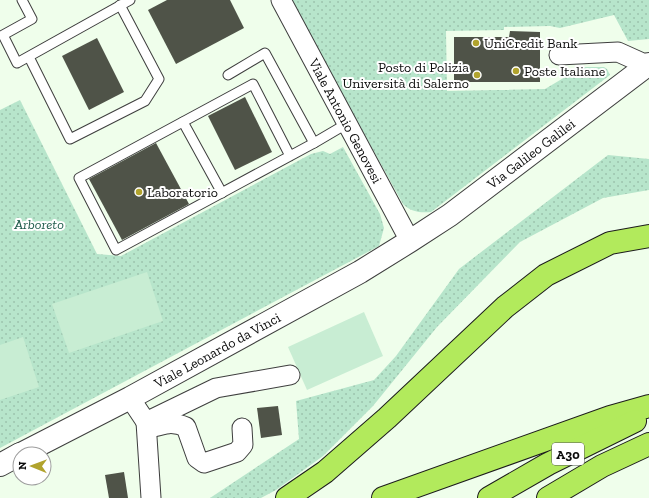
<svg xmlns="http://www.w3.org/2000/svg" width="649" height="498" font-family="'Zilla Slab',serif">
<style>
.green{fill:url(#green-dots)}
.pitch{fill:#c8edd3}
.building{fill:#4f5348}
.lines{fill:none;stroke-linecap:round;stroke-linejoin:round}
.service-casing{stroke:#3e3e3e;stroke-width:11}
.minor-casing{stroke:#3e3e3e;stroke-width:21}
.tertiary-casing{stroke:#3e3e3e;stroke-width:24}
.motorway-casing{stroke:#1c1c1c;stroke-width:24}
.service{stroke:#fff;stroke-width:9}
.minor{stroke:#fff;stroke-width:19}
.tertiary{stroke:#fff;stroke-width:22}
.motorway{stroke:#b2ea5c;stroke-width:22}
.poi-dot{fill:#b1a32d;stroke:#fff;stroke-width:1.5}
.labels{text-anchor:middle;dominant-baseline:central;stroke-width:4;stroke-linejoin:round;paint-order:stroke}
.shield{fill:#fff;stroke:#545454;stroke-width:1}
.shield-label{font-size:13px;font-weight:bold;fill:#0b0b0b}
.poi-label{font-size:14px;fill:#0b0b0b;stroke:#fff;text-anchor:start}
.street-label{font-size:14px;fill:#0b0b0b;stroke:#fff}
.park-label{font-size:14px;font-style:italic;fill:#215d4d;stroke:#fff}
</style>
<defs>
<pattern id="green-dots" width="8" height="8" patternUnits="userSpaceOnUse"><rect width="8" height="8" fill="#b7e5cb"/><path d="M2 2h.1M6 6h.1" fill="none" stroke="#9cc3ad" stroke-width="1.8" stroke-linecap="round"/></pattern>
</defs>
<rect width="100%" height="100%" fill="#effeeb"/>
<g class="green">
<path d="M 290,0 L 649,0 L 649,39 L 628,41 L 614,15 L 560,28 L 550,26 L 504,27 L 504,30 L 446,31 L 447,91 L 545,89 L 582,67 L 604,67 L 607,69 L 610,75 L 431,212 C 420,213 411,212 403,204 Z"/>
<path d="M 20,100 L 97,254 L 121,256 L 311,154 L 323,151 L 330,154 L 343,147 L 380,214 L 384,228 L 379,246 L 0,448 L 0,110 Z"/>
<path d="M 608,155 L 649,159 L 649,190 L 603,198 L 520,242 L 437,327 L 373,406 L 323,456 L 276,490 L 261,498 L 210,498 L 299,439 L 296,401 L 374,380 L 396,356 L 459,269 Z"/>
</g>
<g class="pitch">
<path d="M 147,272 L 163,321 L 69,353 L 52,304 Z"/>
<path d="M 364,312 L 383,356 L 307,390 L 288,347 Z"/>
<path d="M 23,337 L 39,387 L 0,400 L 0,345 Z"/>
</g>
<g class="building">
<path d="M 167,0 L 230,0 L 244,28 L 176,64 L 148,10 Z"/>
<path d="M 510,31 L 540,32 L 540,82 L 454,82 L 454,37 L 509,37 Z"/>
<path d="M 97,38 L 124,92 L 89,110 L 62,56 Z"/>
<path d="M 245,97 L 272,152 L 235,170 L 208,116 Z"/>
<path d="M 156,143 L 189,204 L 122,240 L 89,179 Z"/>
<path d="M 278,406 L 282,435 L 261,438 L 257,408 Z"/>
<path d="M 124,472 L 128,498 L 109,498 L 105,475 Z"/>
</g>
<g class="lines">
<g class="service-casing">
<g id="service">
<path d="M 22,0 L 32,19 L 3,35 L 17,63 L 130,0"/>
<path d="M 29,57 L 70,139 L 145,101 L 159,79 L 120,5"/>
<path d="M 228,75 L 265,53 L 314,143"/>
<path d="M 183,122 L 222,193"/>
<path d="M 290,156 L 253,84 L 79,178 L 116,250 L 314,143 L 348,123"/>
</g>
</g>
<g class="minor-casing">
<g id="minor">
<path id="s1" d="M 281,0 L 410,241"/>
<path d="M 559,55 L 618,52 L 647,65"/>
<path d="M 130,398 L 146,422 L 216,388 L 290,375"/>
<path d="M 146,422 L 151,498"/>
<path d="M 150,428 C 164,424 172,421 186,427 L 197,458 L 204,463 L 237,452 L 243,445 L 242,428"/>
</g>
</g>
<g class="tertiary-casing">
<g id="tertiary">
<path id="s2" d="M 21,454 L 130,398 L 360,272 L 410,241 L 450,215 L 649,64"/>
<path d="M 0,465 L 20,454"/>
</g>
</g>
<g class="motorway-casing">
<g id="motorway">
<path d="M 287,498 L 325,472 L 387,418 L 505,307 L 546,275 L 610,243 L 649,236"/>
<path d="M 383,498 L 610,417 L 649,406"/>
<path d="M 489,498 L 548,464 L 635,421"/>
<path d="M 548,498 L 602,466 L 649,444"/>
</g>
</g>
<use href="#service" class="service"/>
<use href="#minor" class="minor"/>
<use href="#tertiary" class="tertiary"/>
<use href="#motorway" class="motorway"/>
</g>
<g class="poi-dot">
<circle cx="476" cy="43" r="4"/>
<circle cx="516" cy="71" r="4"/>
<circle cx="477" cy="75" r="4"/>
<circle cx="139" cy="192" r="4"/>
</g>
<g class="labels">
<rect class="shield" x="552" y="443" width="32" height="22" rx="3"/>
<g class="shield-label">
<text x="568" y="454">A30</text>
</g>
<g class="poi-label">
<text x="484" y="43">UniCredit Bank</text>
<text x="469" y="67" text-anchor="end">Posto di Polizia<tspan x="469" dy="16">Università di Salerno</tspan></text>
<text x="524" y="71">Poste Italiane</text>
<text x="147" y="192">Laboratorio</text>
</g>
<g class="street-label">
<text stroke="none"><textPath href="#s1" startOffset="137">Viale Antonio Genovesi</textPath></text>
<text stroke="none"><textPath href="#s2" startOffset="593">Via Galileo Galilei</textPath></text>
<text stroke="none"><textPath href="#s2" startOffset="222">Viale Leonardo da Vinci</textPath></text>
</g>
<g class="park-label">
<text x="39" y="224">Arboreto</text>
</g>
</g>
<g transform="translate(32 466) rotate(271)"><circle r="19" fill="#ffffff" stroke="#9d9d9d"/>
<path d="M0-3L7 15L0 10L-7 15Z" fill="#b1a32d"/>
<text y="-6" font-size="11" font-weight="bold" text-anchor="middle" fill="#0b0b0b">N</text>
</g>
</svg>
